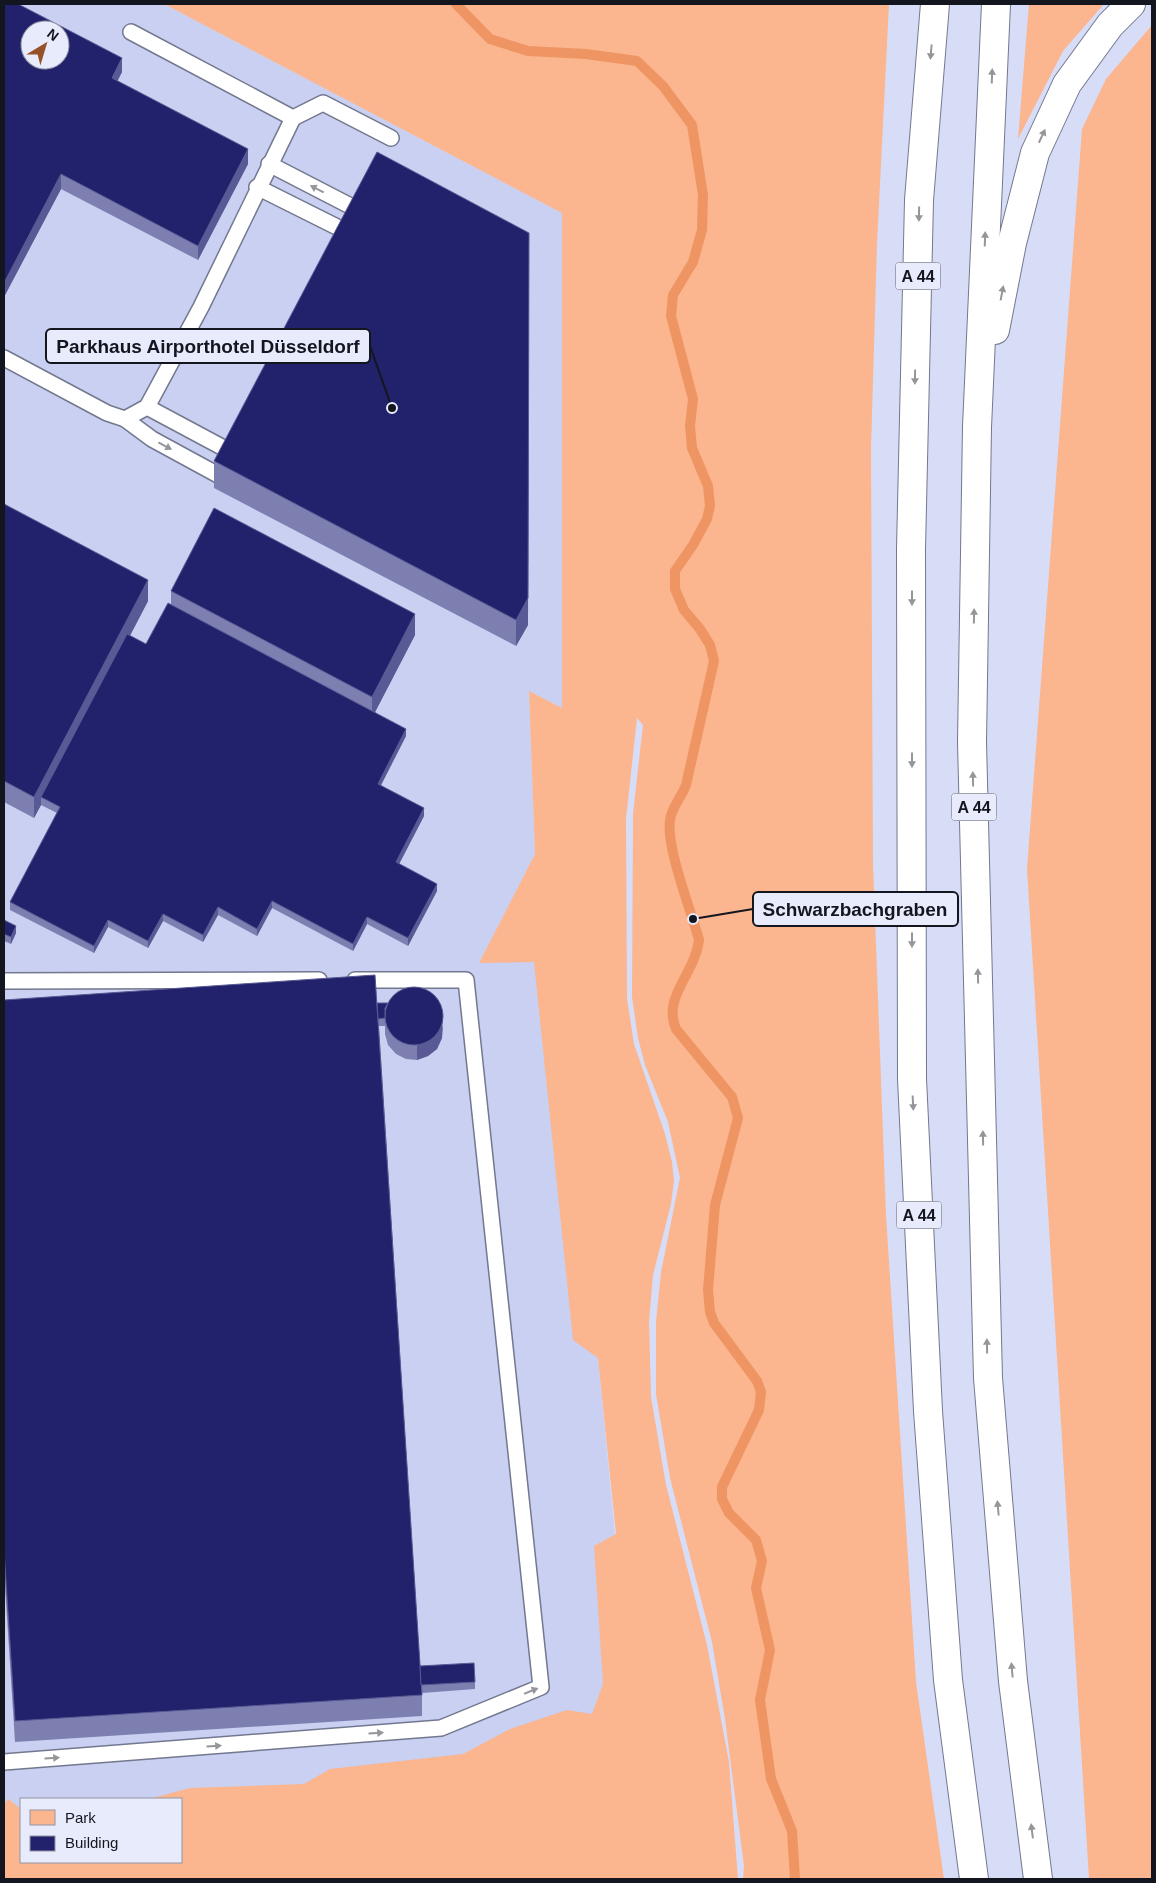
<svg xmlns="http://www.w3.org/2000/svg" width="1156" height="1883" font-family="Arial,sans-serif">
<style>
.built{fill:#c9d0f1;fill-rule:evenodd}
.green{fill:#fbb58f}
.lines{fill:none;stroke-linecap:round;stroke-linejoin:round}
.stream{stroke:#ee9563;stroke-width:10}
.lane-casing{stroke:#73788f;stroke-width:18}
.highway-casing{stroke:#73788f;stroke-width:30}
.lane{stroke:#fff;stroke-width:15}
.highway{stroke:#fff;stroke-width:28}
.wall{fill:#7d7fb1}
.shaded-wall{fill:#595995}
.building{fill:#22216b;stroke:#595995;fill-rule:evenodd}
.oneway{fill:#95969a}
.labels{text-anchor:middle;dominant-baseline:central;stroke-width:5;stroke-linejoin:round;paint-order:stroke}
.shield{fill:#e8ebfb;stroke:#545661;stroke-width:1}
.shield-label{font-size:16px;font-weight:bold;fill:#14161f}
.leader{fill:none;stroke:#14161f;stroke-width:2}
.callout-dot{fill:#14161f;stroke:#e8ebfb;stroke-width:2}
.callout{fill:#e8ebfb;stroke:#14161f;stroke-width:2}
.callout-label{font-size:19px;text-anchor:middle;font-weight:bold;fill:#14161f}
</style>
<rect width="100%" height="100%" fill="#d8ddf7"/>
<path class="built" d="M 4,4 L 164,4 L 562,213 L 562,708 L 529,691 L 535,854 L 479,963 L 534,961 L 598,1358 L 632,1714 L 380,1823 L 181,1799 L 21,1799 L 21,1848 L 4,1853 ZM 30,30 L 60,30 L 60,60 L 30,60 Z"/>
<g class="green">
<path d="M 164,4 L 889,4 L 877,244 L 871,449 L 873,864 L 886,1215 L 916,1682 L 944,1879 L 743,1879 L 744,1866 L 725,1719 L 712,1642 L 670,1478 L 656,1394 L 656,1322 L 661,1272 L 680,1178 L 668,1122 L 645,1065 L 638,1038 L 632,997 L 633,814 L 643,725 L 637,718 L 626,819 L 627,999 L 634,1044 L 665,1134 L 672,1162 L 674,1181 L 671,1204 L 653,1275 L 649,1321 L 651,1397 L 666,1485 L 707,1645 L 729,1762 L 738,1879 L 4,1879 L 4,1804 L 8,1799 L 21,1809 L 21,1862 L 181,1862 L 181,1799 L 149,1799 L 190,1788 L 304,1784 L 330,1769 L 463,1754 L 510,1729 L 567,1710 L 592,1714 L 603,1684 L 594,1546 L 616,1534 L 598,1358 L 573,1340 L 534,962 L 479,963 L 535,854 L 529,691 L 562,708 L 562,213 Z"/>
<path d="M 1029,4 L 1104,4 L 1063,51 L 1018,139 Z"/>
<path d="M 1152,25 L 1152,1879 L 1089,1879 L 1027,869 L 1082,129 L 1106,79 Z"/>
</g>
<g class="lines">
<path class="stream" d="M 456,4 L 490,39 L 528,51 L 586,54 L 637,61 L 663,86 L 692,125 L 703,195 L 702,230 L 693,262 L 673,295 L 671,316 L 693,399 L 690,426 L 692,448 L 708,486 L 710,506 L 707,519 L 693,545 L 675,571 L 675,589 L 684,610 L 700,629 L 710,645 L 714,661 L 686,785 C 682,796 671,809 670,820 C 666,848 691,910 699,940 C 695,974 662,997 676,1029 L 732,1097 L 738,1118 L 715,1205 L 708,1290 L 710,1312 L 714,1323 L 757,1381 L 761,1392 L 759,1410 L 722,1487 L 722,1499 L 729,1513 L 756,1540 L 762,1561 L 756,1588 L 770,1650 L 760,1700 L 771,1779 L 792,1831 L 795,1879"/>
<g class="lane-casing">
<g id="lane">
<path d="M 131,32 L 293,118 L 323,103 L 391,138"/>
<path d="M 269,164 L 360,211"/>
<path d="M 257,187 L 349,233"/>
<path d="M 4,358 L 107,413 L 125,419 L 147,407 L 201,307 L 293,118"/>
<path d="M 147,407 L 233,453"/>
<path d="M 125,419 L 152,439 L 220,476"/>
<path d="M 4,981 L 319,980"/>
<path d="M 4,1762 L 441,1728 L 541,1687 L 466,980 L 355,980"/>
</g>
</g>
<g class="highway-casing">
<g id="highway">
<path d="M 935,4 L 919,200 L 911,549 L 912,1079 L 928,1411 L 948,1680 L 974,1879"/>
<path d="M 996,4 L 977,427 L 972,742 L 988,1378 L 1013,1681 L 1038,1879"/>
<path d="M 995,330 L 1012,243 L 1035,153 L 1067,84 L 1110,25 L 1131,4"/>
</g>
</g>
<use href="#lane" class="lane"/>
<use href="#highway" class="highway"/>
</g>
<g class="wall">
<path d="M 4,4 L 122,72 L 117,81 L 248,164 L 198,260 L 61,189 L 4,297 Z"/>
<path d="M 214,461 L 528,625 L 516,646 L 214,488 Z"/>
<path d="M 4,504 L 148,601 L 130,636 L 146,644 L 171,604 L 171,591 L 415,635 L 375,712 L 406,736 L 381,785 L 424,816 L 399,864 L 437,891 L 408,946 L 367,924 L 353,951 L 272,908 L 257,936 L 218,915 L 203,942 L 163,921 L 148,948 L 108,927 L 94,953 L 10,910 L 10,902 L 57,813 L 41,805 L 34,818 L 4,802 Z"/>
<path d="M 4,920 L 16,933 L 11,944 L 4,941 Z"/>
<path d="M 4,1000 L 377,1003 L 443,1027 L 442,1038 L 437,1049 L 428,1056 L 417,1060 L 406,1059 L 396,1054 L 388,1045 L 385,1034 L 385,1026 L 379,1026 L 420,1666 L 475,1682 L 475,1689 L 422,1693 L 422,1716 L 15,1742 L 4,1571 Z"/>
</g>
<g class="shaded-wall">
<path d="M 122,58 L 122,72 L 112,92 L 112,78 Z"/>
<path d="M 248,149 L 248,164 L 198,260 L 198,246 Z"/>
<path d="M 61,174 L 61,189 L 4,297 L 4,283 Z"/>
<path d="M 529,233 L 528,625 L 516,646 L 516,620 Z"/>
<path d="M 148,580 L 148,601 L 44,799 L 41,797 L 41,805 L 34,818 L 34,797 Z"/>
<path d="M 415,614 L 415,635 L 372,718 L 372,697 Z"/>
<path d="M 406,729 L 406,736 L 378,791 L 378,784 Z"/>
<path d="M 424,808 L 424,816 L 396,870 L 396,862 Z"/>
<path d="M 437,884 L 437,891 L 408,946 L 408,938 Z"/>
<path d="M 272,901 L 272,908 L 257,936 L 257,929 Z"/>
<path d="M 218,907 L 218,915 L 203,942 L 203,935 Z"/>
<path d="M 163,914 L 163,921 L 148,948 L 148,941 Z"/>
<path d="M 367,917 L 367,924 L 353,951 L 353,944 Z"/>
<path d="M 108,920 L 108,927 L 94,953 L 94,946 Z"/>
<path d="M 16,926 L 16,933 L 11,944 L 11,937 Z"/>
<path d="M 443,1012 L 442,1038 L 437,1049 L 428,1056 L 417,1060 L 417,1045 Z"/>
</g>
<g class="building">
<path d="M 4,4 L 18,4 L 122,58 L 112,78 L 248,149 L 198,246 L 61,174 L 4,283 ZM 30,30 L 60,30 L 60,60 L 30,60 Z"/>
<path d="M 377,152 L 529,233 L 528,598 L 516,620 L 214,461 Z"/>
<path d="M 4,504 L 148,580 L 34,797 L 4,781 Z"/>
<path d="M 214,508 L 415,614 L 372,697 L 171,591 Z"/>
<path d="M 168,603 L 406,729 L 378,784 L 424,808 L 396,862 L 437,884 L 408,938 L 367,917 L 353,944 L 272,901 L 257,929 L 218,907 L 203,935 L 163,914 L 148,941 L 108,920 L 94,946 L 10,902 L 60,807 L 41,797 L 127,634 L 146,644 Z"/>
<path d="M 4,920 L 16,926 L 11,937 L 4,934 Z"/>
<path d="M 375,975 L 422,1695 L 15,1721 L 4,1550 L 4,1000 Z"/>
<circle cx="414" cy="1016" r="29"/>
<path d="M 377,1003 L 388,1003 L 385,1008 L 385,1018 L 378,1019 Z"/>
<path d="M 474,1663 L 475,1682 L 421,1685 L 420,1666 Z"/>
</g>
<defs><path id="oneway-solid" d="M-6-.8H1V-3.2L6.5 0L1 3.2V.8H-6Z" transform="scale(1.25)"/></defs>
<g class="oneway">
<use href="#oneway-solid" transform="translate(931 52) rotate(95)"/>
<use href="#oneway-solid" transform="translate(992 76) rotate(-88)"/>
<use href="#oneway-solid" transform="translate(1042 136) rotate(-65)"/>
<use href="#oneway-solid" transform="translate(317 189) rotate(-153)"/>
<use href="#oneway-solid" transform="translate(919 214) rotate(91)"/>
<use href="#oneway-solid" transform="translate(985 239) rotate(-88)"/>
<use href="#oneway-solid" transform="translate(1002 293) rotate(-79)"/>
<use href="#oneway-solid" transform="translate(915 377) rotate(91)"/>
<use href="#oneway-solid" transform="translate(165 446) rotate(28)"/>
<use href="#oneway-solid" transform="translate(912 598) rotate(90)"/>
<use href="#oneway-solid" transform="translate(974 616) rotate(-89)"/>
<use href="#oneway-solid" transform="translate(912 760) rotate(90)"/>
<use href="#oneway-solid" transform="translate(973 779) rotate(-91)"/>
<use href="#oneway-solid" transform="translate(912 940) rotate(90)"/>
<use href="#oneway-solid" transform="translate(978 976) rotate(-91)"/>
<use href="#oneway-solid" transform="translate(913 1103) rotate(87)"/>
<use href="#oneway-solid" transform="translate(983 1138) rotate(-91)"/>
<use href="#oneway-solid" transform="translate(987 1346) rotate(-91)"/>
<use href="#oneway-solid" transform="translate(998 1508) rotate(-95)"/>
<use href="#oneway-solid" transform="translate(1012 1670) rotate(-95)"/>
<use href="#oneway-solid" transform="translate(531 1691) rotate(-22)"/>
<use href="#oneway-solid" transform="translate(376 1733) rotate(-4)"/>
<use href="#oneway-solid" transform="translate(214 1746) rotate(-4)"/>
<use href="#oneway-solid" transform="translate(52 1758) rotate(-4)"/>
<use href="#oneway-solid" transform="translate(1032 1831) rotate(-97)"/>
</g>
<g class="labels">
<g class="shield">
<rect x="895.5" y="262.5" width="45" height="27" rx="4"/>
<rect x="951.5" y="793.5" width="45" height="27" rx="4"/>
<rect x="896.5" y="1201.5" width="45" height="27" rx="4"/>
</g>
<g class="shield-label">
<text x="918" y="276">A 44</text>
<text x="974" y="807">A 44</text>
<text x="919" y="1215">A 44</text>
</g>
</g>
<path class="leader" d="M392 408L370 346M693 919L753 909"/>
<g class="callout-dot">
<circle cx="392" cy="408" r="5"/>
<circle cx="693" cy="919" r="5"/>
</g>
<g class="callout">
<rect x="46" y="329" width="324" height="34" rx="5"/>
<rect x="753" y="892" width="205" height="34" rx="5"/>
</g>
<g class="callout-label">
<text x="208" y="353">Parkhaus Airporthotel Düsseldorf</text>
<text x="855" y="916">Schwarzbachgraben</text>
</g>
<rect width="1156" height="1883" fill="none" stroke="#14161f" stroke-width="10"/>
<rect x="20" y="1798" width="162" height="65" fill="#e8ebfb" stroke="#9396a3"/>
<rect x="30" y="1810" width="25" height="15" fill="#fbb58f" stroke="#9396a3"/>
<text x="65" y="1823" font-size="15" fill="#14161f">Park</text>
<rect x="30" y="1836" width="25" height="15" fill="#22216b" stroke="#9396a3"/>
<text x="65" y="1848" font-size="15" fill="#14161f">Building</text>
<g transform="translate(45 45) rotate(38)"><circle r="24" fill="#e8ebfb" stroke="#9396a3"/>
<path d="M0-4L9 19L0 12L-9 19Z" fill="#965126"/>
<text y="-8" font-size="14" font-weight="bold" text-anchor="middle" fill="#14161f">N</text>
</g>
</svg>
